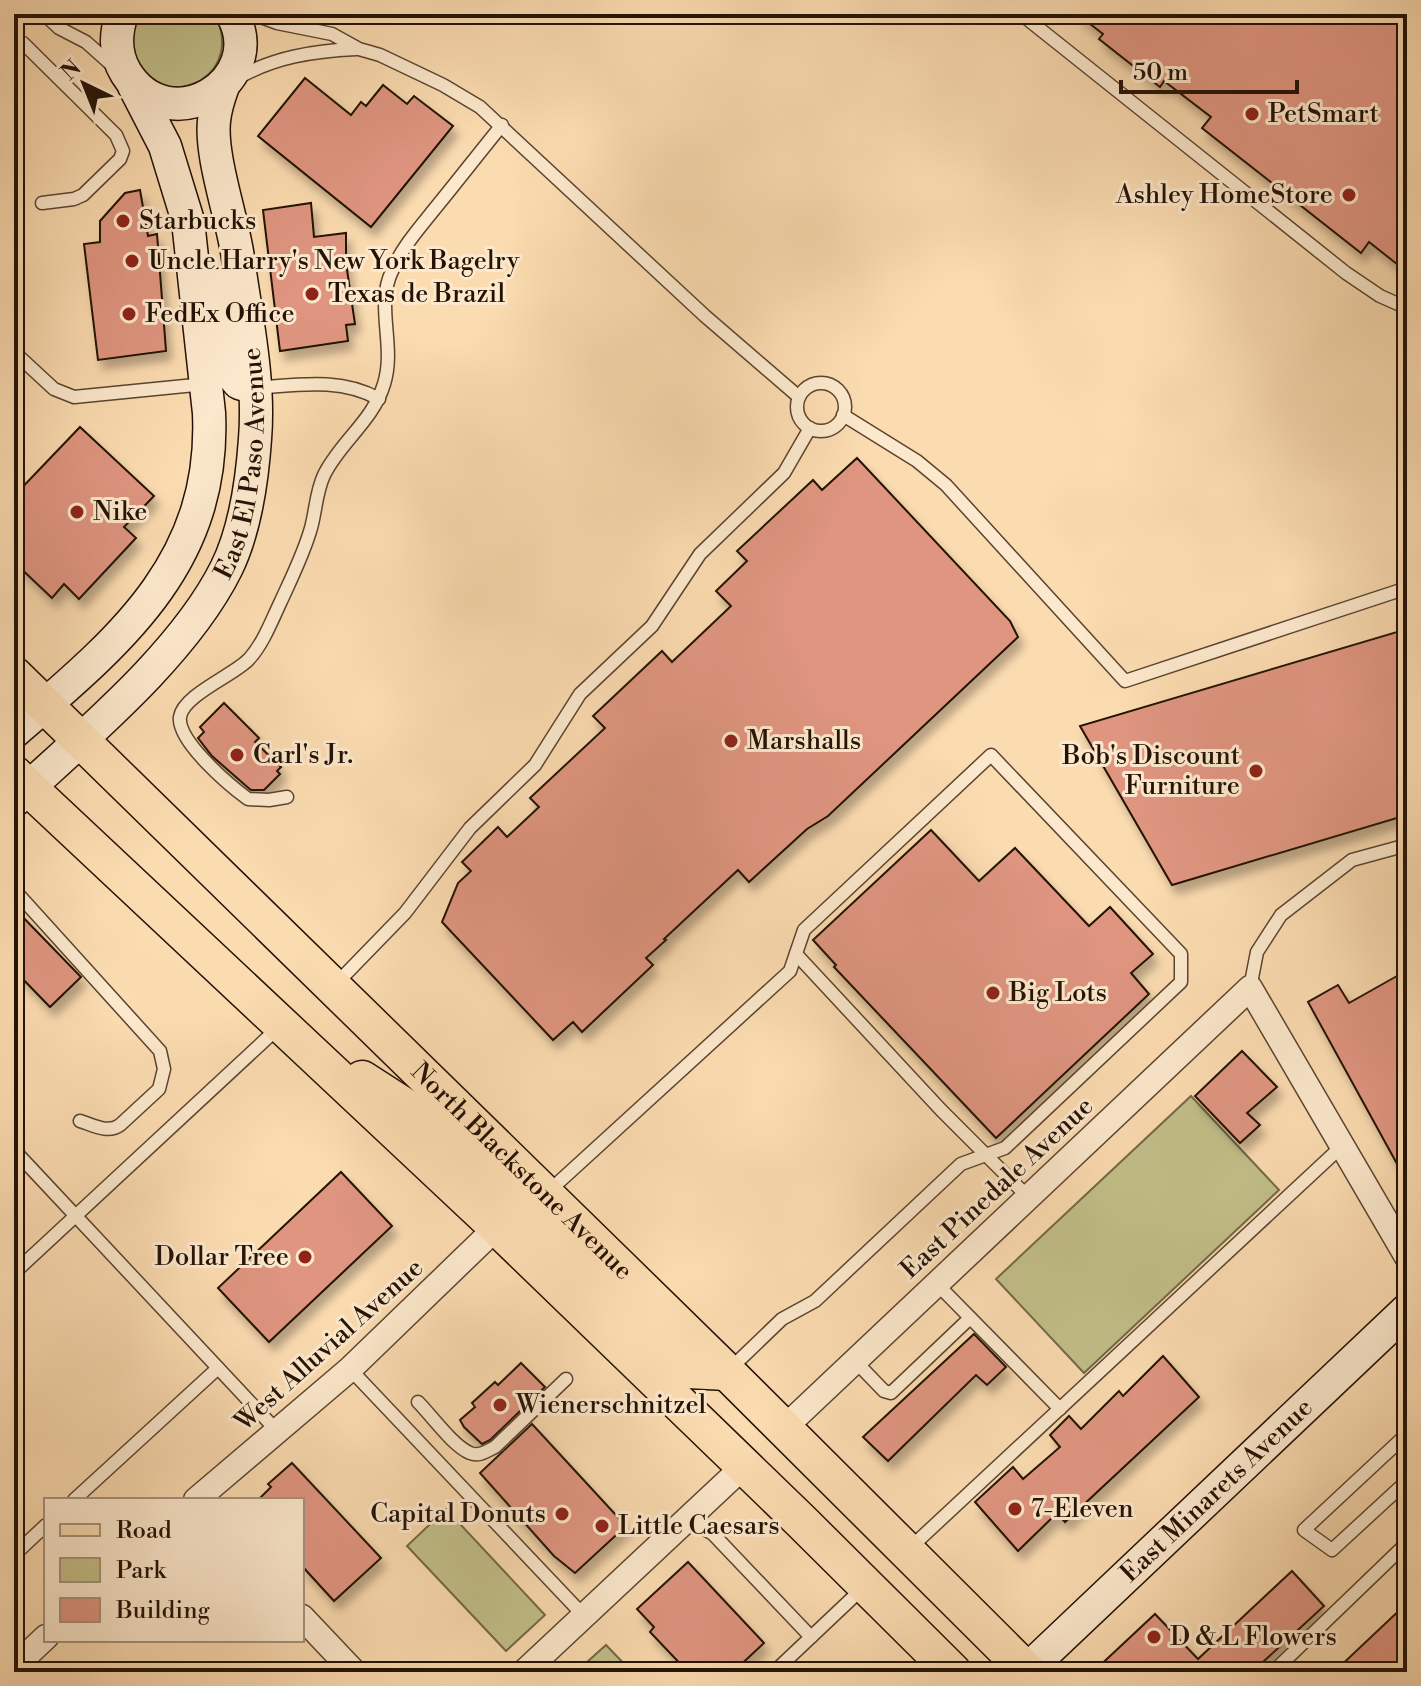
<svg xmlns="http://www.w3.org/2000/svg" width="1421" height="1686" font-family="'Libre Bodoni',serif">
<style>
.green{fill:#c2bf89;stroke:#736848;stroke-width:2}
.building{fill:#df9580;stroke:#241206;stroke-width:2;filter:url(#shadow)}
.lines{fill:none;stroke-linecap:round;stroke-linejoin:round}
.lane-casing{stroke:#5a4430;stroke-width:15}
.street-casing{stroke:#5a4430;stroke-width:27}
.secondary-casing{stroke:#241206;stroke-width:35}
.primary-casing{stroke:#241206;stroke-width:39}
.lane{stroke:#fce8cc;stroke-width:12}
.street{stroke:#fce8cc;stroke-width:24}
.secondary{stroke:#fce8cc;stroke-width:32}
.primary{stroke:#fbdbb0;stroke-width:36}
.poi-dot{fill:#8f2418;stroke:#fce8cc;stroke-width:3}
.labels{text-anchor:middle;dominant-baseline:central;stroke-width:6;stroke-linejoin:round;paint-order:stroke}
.poi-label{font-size:26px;fill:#241206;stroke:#fce8cc;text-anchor:start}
.street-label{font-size:26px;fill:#241206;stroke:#fce8cc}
</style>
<defs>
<filter id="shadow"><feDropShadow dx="5" dy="9" stdDeviation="4" flood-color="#0004"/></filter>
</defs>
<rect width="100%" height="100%" fill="#fbdbb0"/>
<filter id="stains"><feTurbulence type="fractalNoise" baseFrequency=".0025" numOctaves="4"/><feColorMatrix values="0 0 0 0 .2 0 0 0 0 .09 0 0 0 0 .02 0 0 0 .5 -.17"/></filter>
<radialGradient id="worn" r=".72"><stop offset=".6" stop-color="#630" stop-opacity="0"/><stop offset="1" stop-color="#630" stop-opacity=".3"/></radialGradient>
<g class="green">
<path d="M 140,14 L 215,14 C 250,87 144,117 133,50 C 131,36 131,26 140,14 Z"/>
<path d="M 1191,1096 L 1279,1190 L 1084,1373 L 996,1279 Z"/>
<path d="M 446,1509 L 545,1615 L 506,1651 L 407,1546 Z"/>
<path d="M 606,1645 L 632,1672 L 576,1672 Z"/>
</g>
<g class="building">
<path d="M 1077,14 L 1407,14 L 1407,272 L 1369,242 L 1361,253 L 1202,128 L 1211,117 L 1164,81 L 1160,87 L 1099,39 L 1103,34 Z"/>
<path d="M 305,78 L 351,115 L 361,102 L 366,106 L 383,85 L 407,104 L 414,96 L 453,126 L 371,227 L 258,136 Z"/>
<path d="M 140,190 L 148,236 L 157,234 L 166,351 L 98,360 L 84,244 L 100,242 L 100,221 L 125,193 Z"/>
<path d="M 311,203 L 314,237 L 346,233 L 346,263 L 355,324 L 346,325 L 348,341 L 280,351 L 263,210 Z"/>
<path d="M 80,427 L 154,496 L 124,527 L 136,538 L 79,599 L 64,584 L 52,598 L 14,562 L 14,496 Z"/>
<path d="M 857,458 L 1010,621 L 1018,637 L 828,816 L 807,829 L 749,882 L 738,870 L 664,939 L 666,940 L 646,958 L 653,965 L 582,1032 L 573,1022 L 553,1040 L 442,922 L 458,883 L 471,871 L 462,862 L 498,827 L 507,837 L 539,807 L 530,798 L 605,728 L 593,716 L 662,651 L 672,662 L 731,606 L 716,591 L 747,561 L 737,551 L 813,480 L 822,490 Z"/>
<path d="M 1407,629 L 1407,815 L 1172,885 L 1080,726 Z"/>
<path d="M 224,703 L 259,738 L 255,742 L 281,767 L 277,771 L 280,774 L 264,790 L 251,790 L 245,785 L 212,756 L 198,738 L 204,732 L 200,727 Z"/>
<path d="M 931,830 L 979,881 L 1015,848 L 1089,926 L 1110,907 L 1153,954 L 1131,973 L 1149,994 L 996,1138 L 834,967 L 836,965 L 813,940 Z"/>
<path d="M 14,908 L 81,977 L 50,1007 L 14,970 Z"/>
<path d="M 1397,976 L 1407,994 L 1407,1182 L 1308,1002 L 1338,985 L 1349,1003 Z"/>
<path d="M 1242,1051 L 1277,1087 L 1247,1113 L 1260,1125 L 1240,1143 L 1195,1096 Z"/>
<path d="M 341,1172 L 392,1226 L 269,1342 L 218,1288 Z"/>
<path d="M 974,1334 L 1006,1367 L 987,1385 L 976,1375 L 888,1461 L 863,1437 Z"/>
<path d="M 1163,1356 L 1199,1397 L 1065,1522 L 1057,1513 L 1018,1551 L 975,1502 L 1013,1467 L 1023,1479 L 1060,1447 L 1050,1435 L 1069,1416 L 1081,1429 L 1119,1391 L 1123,1396 Z"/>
<path d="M 521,1363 L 545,1387 L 490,1440 L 482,1444 L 464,1427 L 460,1420 L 475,1407 L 472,1403 L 495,1382 L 498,1385 Z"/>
<path d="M 532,1424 L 626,1526 L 575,1573 L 554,1556 L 480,1473 Z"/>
<path d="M 292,1463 L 381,1558 L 334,1601 L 302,1566 L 302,1500 L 258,1500 L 271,1487 L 268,1484 Z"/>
<path d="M 688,1562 L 764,1643 L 733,1672 L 688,1672 L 650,1632 L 654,1627 L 637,1609 Z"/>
<path d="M 1292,1571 L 1324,1606 L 1252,1672 L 1093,1672 L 1155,1614 L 1198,1659 Z"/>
<path d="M 1407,1603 L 1407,1672 L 1334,1672 Z"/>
</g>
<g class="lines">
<g class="lane-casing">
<g id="lane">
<path d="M 44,14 L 59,28 L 86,42 L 114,67"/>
<path d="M 62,14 L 85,14"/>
<path d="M 253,14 L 277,23 L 332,34 L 359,49 L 380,55 L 443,85 L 480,107 L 705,316 L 799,397"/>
<path d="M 1021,14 L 1346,273 L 1380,296 L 1407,308"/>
<path d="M 14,40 L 23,43 L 116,135 L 123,151 L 120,159 L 83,195 L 74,199 L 42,203"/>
<path d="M 236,79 C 274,57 313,51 356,49"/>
<path d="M 14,352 L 54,389 L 74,397 L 205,384"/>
<circle cx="821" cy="407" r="24"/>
<path d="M 255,388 C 297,385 341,377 379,399"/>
<path d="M 843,415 L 917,461 L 946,485 L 1125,681 L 1407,588"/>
<path d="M 287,797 L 269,800 L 248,799 C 229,785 177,741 180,717 C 183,695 236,674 249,659 C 263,644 272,620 281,601 C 292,577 304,553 311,528 C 316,510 316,492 324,475 C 340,442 373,421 384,384 C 396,346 375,306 392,271 C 402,247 421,226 437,206 C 459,179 480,152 502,125"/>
<path d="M 14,893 L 18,894 L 160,1051 L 164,1069 L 159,1089 L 120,1125 C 108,1134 93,1125 80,1121"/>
<path d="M 796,954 L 941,1110 L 1028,1197"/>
<path d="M 336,984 L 405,913 L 470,828 L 535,765 L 580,694 L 652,626 L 700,554 L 784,473 L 810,428"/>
<path d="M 1250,988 L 1257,952 L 1281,915 L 1352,860 L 1407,845"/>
<path d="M 14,1150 L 278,1432"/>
<path d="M 548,1192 L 790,971 L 804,930 L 991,755 L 1181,954 L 1181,982 L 1005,1148 L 961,1164 L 815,1301 L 782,1319 L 730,1369"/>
<path d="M 14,1273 L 278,1028"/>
<path d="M 937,1284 L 1060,1409"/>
<path d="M 855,1361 L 884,1391 L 891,1393 L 970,1318"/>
<path d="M 350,1369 L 584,1616"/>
<path d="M 418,1402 C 431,1415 453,1446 470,1453 C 479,1457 487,1451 495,1447 L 566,1379"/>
<path d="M 1407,1434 L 1304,1530 L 1332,1550 L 1407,1481"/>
<path d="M 74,1500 L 218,1368"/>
<path d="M 687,1519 L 713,1534 L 811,1637"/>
<path d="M 909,1549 L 1342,1146"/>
<path d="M 14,1555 L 46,1525"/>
<path d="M 774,1672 L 865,1586"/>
<path d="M 1273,1672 L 1407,1543"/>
</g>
</g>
<g class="street-casing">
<g id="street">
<path d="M 783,1429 L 1250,988 L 1407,1257"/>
<path d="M 196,1500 L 350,1369 L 497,1227"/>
<path d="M 302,1617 L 354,1672"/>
<path d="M 14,1667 L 46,1637"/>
<path d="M 524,1672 L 744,1466"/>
</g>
</g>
<g class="secondary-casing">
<g id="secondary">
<path d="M 122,14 C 115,34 115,55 126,73 C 170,143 270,80 232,14"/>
<path d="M 218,285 L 230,372 L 239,383 L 255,388"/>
<path d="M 14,732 C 118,642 216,564 209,413 L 188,221 L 165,146 L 134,86"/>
<path id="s1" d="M 14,801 C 84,736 183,655 226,569 C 245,531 252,482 255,439 C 260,380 246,317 238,258 C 233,220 210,157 214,121 C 215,109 219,97 223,86"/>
<path id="s2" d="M 1025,1672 L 1407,1310"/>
</g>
</g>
<g class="primary-casing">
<g id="primary">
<path id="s3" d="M 14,675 L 727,1372 L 1028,1672"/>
<path d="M 14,774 L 497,1227 L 802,1522 L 953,1672"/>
<path d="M 362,1079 L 407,1108 L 512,1203 C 527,1207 533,1203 545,1194"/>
<path d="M 497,1227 C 518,1221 530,1224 549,1236 L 688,1370 L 727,1372"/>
</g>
</g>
<use href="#lane" class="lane"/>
<use href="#street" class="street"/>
<use href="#secondary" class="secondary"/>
<use href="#primary" class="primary"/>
</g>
<g class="poi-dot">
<circle cx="1252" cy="114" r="8"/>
<circle cx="1349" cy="195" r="8"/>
<circle cx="123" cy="221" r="8"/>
<circle cx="132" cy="261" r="8"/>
<circle cx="312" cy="294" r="8"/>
<circle cx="129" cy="314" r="8"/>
<circle cx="77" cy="512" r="8"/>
<circle cx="731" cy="741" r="8"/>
<circle cx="237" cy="755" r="8"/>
<circle cx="1256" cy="771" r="8"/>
<circle cx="993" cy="993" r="8"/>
<circle cx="305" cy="1257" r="8"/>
<circle cx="500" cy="1405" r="8"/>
<circle cx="1015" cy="1509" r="8"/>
<circle cx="562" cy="1514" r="8"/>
<circle cx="602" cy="1526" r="8"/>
<circle cx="1154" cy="1637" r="8"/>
</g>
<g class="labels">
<g class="poi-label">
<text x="1268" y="114">PetSmart</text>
<text x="1333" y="195" text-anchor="end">Ashley HomeStore</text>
<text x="139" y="221">Starbucks</text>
<text x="148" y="261">Uncle Harry's New York Bagelry</text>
<text x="328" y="294">Texas de Brazil</text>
<text x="145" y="314">FedEx Office</text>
<text x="93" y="512">Nike</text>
<text x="747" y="741">Marshalls</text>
<text x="253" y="755">Carl's Jr.</text>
<text x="1240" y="756" text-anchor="end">Bob's Discount<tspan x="1240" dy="30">Furniture</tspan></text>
<text x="1009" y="993">Big Lots</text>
<text x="289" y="1257" text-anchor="end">Dollar Tree</text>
<text x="516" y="1405">Wienerschnitzel</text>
<text x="1031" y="1509">7-Eleven</text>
<text x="546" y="1514" text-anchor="end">Capital Donuts</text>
<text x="618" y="1526">Little Caesars</text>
<text x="1170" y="1637">D &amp; L Flowers</text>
</g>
<g class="street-label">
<text stroke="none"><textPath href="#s1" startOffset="424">East El Paso Avenue</textPath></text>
<text stroke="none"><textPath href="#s3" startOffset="710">North Blackstone Avenue</textPath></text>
<text transform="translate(997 1188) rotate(-43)">East Pinedale Avenue</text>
<text transform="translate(329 1345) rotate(-42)">West Alluvial Avenue</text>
<text stroke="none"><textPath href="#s2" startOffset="264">East Minarets Avenue</textPath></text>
</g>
</g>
<rect width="1421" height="1686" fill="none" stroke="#fbdbb0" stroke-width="48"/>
<rect x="16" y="16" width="1389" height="1654" fill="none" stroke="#241206" stroke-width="4"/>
<rect x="24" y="24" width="1373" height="1638" fill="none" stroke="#241206" stroke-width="2"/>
<rect x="44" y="1498" width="260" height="144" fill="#fce8cc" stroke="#a6927d" stroke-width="2"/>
<rect x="60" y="1524" width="40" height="12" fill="#fbdbb0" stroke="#a6927d" stroke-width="2"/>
<text x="116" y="1538" font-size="24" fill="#241206">Road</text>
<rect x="60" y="1558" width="40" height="24" fill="#c2bf89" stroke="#a6927d" stroke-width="2"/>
<text x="116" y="1578" font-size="24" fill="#241206">Park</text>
<rect x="60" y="1598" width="40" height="24" fill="#df9580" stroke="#a6927d" stroke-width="2"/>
<text x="116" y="1618" font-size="24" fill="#241206">Building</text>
<g transform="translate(84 84) rotate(317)" stroke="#fce8cc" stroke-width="6" paint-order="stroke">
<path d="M0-6L14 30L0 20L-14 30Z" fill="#241206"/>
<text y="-12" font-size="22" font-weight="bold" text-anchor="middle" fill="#241206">N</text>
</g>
<path d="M1121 80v12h176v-12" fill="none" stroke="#241206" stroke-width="4"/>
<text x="1133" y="80" font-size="24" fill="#241206" stroke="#fce8cc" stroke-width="6" paint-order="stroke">50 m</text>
<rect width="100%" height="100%" filter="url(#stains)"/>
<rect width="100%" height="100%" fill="url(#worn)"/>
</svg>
